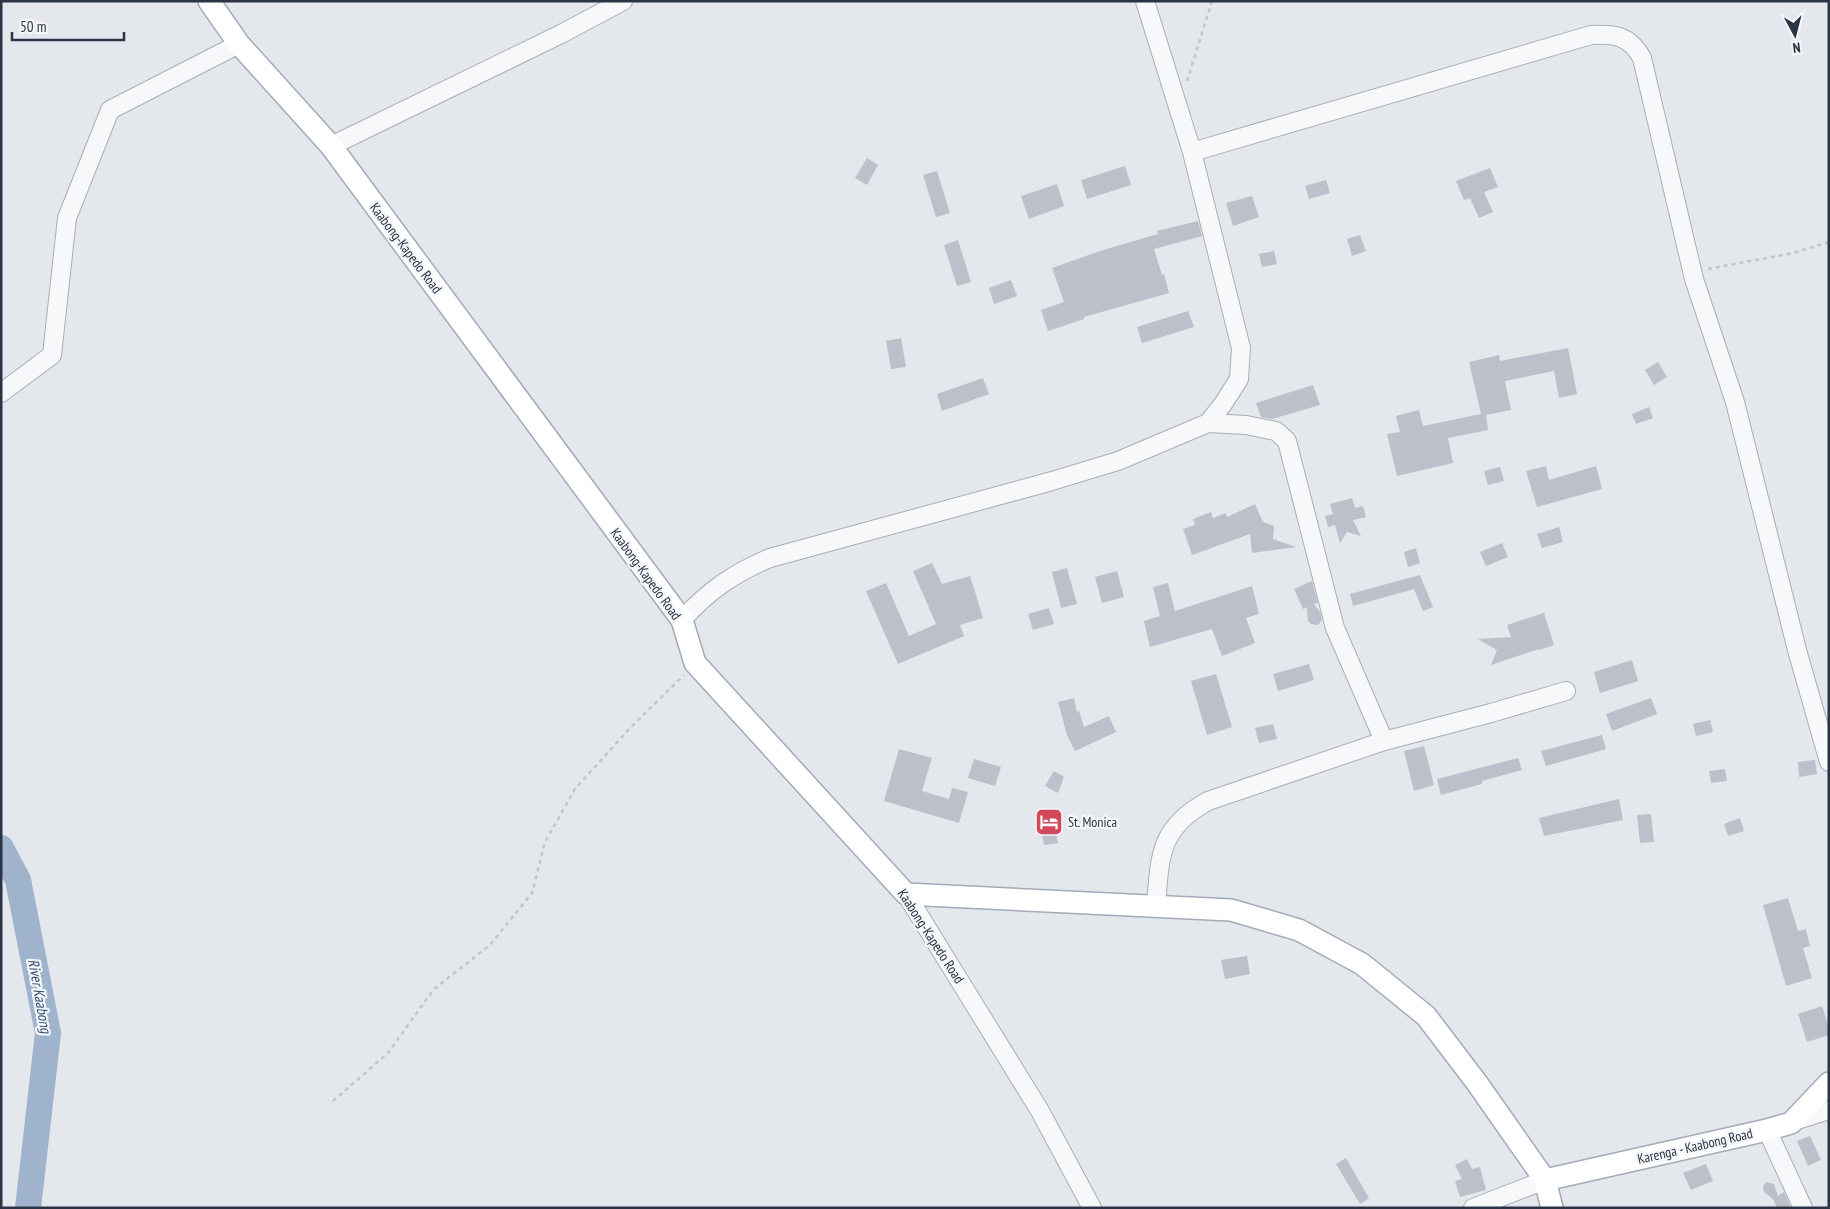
<svg xmlns="http://www.w3.org/2000/svg" width="1830" height="1209" font-family="'PT Sans Narrow',sans-serif">
<style>
.lines{fill:none;stroke-linecap:round;stroke-linejoin:round}
.river{stroke:#9fb4cc;stroke-width:26}
.building{fill:#bbc0ca}
.minor-casing{stroke:#a9aeb7;stroke-width:20}
.major-casing{stroke:#a3abb8;stroke-width:24}
.path{stroke:#c2c5cb;stroke-width:2.5;stroke-dasharray:4 4;stroke-linecap:butt}
.minor{stroke:#f7f8fa;stroke-width:18}
.major{stroke:#fff;stroke-width:21}
.labels{text-anchor:middle;dominant-baseline:central;stroke-width:4.5;stroke-linejoin:round;paint-order:stroke}
.street-label{font-size:14px;fill:#2b3445;stroke:#f4f6f9}
.poi-label{font-size:14px;fill:#2b3445;stroke:#f4f6f9;text-anchor:start}
.water-label{font-size:15px;font-style:italic;fill:#34527a;stroke:#f4f6f9}
</style>
<rect width="100%" height="100%" fill="#e4e7ec"/>
<g class="lines">
<path class="river" d="M 1,848 L 18,880 L 48,1033 L 28,1208"/>
</g>
<g class="building">
<path d="M 867,158 L 878,165 L 867,185 L 855,178 Z"/>
<path d="M 1125,166 L 1131,185 L 1087,199 L 1081,180 Z"/>
<path d="M 1490,168 L 1498,187 L 1484,192 L 1493,212 L 1479,218 L 1470,198 L 1464,200 L 1456,181 Z"/>
<path d="M 937,171 L 950,213 L 936,217 L 923,175 Z"/>
<path d="M 1326,180 L 1330,193 L 1309,199 L 1305,186 Z"/>
<path d="M 1057,184 L 1064,206 L 1029,219 L 1021,196 Z"/>
<path d="M 1252,196 L 1259,217 L 1233,226 L 1226,203 Z"/>
<path d="M 1198,221 L 1202,236 L 1154,249 L 1162,275 L 1164,274 L 1169,293 L 1084,317 L 1084,319 L 1048,331 L 1041,310 L 1064,302 L 1052,268 L 1100,251 L 1158,234 L 1157,231 Z"/>
<path d="M 1360,235 L 1366,251 L 1352,256 L 1347,239 Z"/>
<path d="M 958,240 L 971,282 L 957,286 L 944,245 Z"/>
<path d="M 1274,251 L 1277,264 L 1262,267 L 1259,254 Z"/>
<path d="M 1011,280 L 1017,296 L 994,304 L 989,288 Z"/>
<path d="M 1188,311 L 1194,327 L 1142,343 L 1137,327 Z"/>
<path d="M 901,338 L 906,367 L 891,369 L 886,341 Z"/>
<path d="M 1568,348 L 1577,394 L 1559,398 L 1554,371 L 1505,381 L 1511,410 L 1486,415 L 1488,430 L 1448,438 L 1453,463 L 1397,476 L 1387,434 L 1400,432 L 1396,416 L 1419,410 L 1423,426 L 1481,414 L 1469,362 L 1499,355 L 1500,361 Z"/>
<path d="M 1658,362 L 1667,377 L 1654,385 L 1645,370 Z"/>
<path d="M 983,378 L 989,394 L 942,411 L 937,394 Z"/>
<path d="M 1313,385 L 1320,405 L 1272,419 L 1261,417 L 1256,403 Z"/>
<path d="M 1649,407 L 1653,418 L 1636,424 L 1632,414 Z"/>
<path d="M 1546,466 L 1549,480 L 1596,466 L 1602,489 L 1537,507 L 1526,471 Z"/>
<path d="M 1500,467 L 1504,481 L 1488,485 L 1484,471 Z"/>
<path d="M 1352,498 L 1355,508 L 1363,506 L 1366,517 L 1353,520 L 1361,536 L 1347,532 L 1340,543 L 1335,525 L 1328,527 L 1325,516 L 1333,514 L 1330,504 Z"/>
<path d="M 1255,504 L 1263,522 L 1274,526 L 1273,539 L 1296,547 L 1252,553 L 1250,534 L 1192,555 L 1183,529 L 1195,525 L 1193,519 L 1211,512 L 1213,518 L 1226,513 L 1227,517 Z"/>
<path d="M 1559,527 L 1563,542 L 1542,548 L 1537,534 Z"/>
<path d="M 1502,543 L 1508,557 L 1486,566 L 1480,552 Z"/>
<path d="M 1416,548 L 1420,563 L 1408,567 L 1404,552 Z"/>
<path d="M 932,563 L 942,584 L 970,576 L 983,618 L 960,625 L 964,636 L 898,664 L 866,591 L 886,583 L 909,636 L 936,624 L 913,571 Z"/>
<path d="M 1067,568 L 1077,604 L 1061,608 L 1052,572 Z"/>
<path d="M 1117,571 L 1124,597 L 1102,603 L 1095,577 Z"/>
<path d="M 1420,575 L 1433,607 L 1423,611 L 1414,589 L 1353,606 L 1350,594 Z"/>
<path d="M 1312,581 L 1318,603 L 1314,604 L 1320,612 L 1322,620 L 1318,625 L 1311,624 L 1308,621 L 1307,607 L 1303,609 L 1294,589 Z"/>
<path d="M 1168,583 L 1175,611 L 1252,586 L 1259,614 L 1246,618 L 1255,643 L 1222,656 L 1212,629 L 1150,647 L 1144,621 L 1160,616 L 1153,587 Z"/>
<path d="M 1049,608 L 1054,624 L 1033,630 L 1028,614 Z"/>
<path d="M 1544,613 L 1554,645 L 1539,650 L 1539,649 L 1491,665 L 1497,650 L 1478,639 L 1511,637 L 1507,625 Z"/>
<path d="M 1632,660 L 1638,681 L 1600,693 L 1594,672 Z"/>
<path d="M 1309,664 L 1314,680 L 1278,691 L 1273,674 Z"/>
<path d="M 1216,674 L 1232,727 L 1207,735 L 1191,681 Z"/>
<path d="M 1074,698 L 1077,712 L 1079,711 L 1084,727 L 1109,716 L 1116,732 L 1075,751 L 1067,735 L 1058,702 Z"/>
<path d="M 1651,698 L 1657,714 L 1612,731 L 1606,714 Z"/>
<path d="M 1710,720 L 1713,732 L 1696,736 L 1693,724 Z"/>
<path d="M 1273,724 L 1277,739 L 1259,743 L 1255,728 Z"/>
<path d="M 1602,735 L 1606,749 L 1546,766 L 1541,751 Z"/>
<path d="M 1424,746 L 1434,785 L 1414,791 L 1404,751 Z"/>
<path d="M 899,749 L 932,758 L 922,791 L 949,799 L 952,788 L 968,792 L 959,823 L 884,801 Z"/>
<path d="M 1518,758 L 1522,770 L 1482,781 L 1482,784 L 1441,795 L 1437,779 Z"/>
<path d="M 974,759 L 1001,767 L 995,786 L 968,778 Z"/>
<path d="M 1815,760 L 1817,774 L 1799,777 L 1798,762 Z"/>
<path d="M 1725,769 L 1727,781 L 1711,783 L 1709,771 Z"/>
<path d="M 1054,771 L 1064,777 L 1058,793 L 1045,786 Z"/>
<path d="M 1619,799 L 1623,820 L 1544,836 L 1539,818 Z"/>
<path d="M 1651,814 L 1654,842 L 1640,843 L 1637,815 Z"/>
<path d="M 1740,818 L 1744,831 L 1728,836 L 1724,824 Z"/>
<path d="M 1053,820 L 1058,843 L 1044,845 L 1040,822 Z"/>
<path d="M 1788,898 L 1798,931 L 1806,929 L 1810,946 L 1803,948 L 1812,978 L 1786,986 L 1763,905 Z"/>
<path d="M 1247,956 L 1250,974 L 1225,979 L 1221,960 Z"/>
<path d="M 1822,1006 L 1829,1028 L 1829,1035 L 1807,1042 L 1798,1014 Z"/>
<path d="M 1810,1136 L 1821,1160 L 1808,1166 L 1797,1141 Z"/>
<path d="M 1346,1158 L 1369,1198 L 1360,1204 L 1336,1164 Z"/>
<path d="M 1467,1159 L 1472,1169 L 1480,1167 L 1486,1190 L 1460,1197 L 1455,1181 L 1462,1179 L 1455,1165 Z"/>
<path d="M 1706,1164 L 1713,1181 L 1691,1190 L 1683,1173 Z"/>
<path d="M 1766,1182 L 1774,1184 L 1778,1196 L 1784,1192 L 1791,1208 L 1777,1208 L 1773,1199 L 1764,1192 L 1763,1186 Z"/>
</g>
<g class="lines">
<g class="minor-casing">
<g id="minor">
<path d="M 1145,1 L 1192,152 L 1241,348 L 1239,379 L 1223,404 L 1208,423"/>
<path d="M 331,146 L 561,34 L 623,1"/>
<path d="M 1192,152 L 1591,35 C 1615,34 1629,35 1642,58 L 1694,279 L 1735,402 L 1797,650 L 1829,762"/>
<path d="M 1,393 L 52,355 L 67,218 L 110,110 L 239,44"/>
<path d="M 682,620 C 708,591 734,573 770,558 L 1052,481 L 1118,461 L 1208,423 L 1246,425 L 1276,431 L 1287,441 L 1335,628 L 1384,741"/>
<path d="M 906,894 L 1040,1111 L 1092,1208"/>
<path d="M 1156,906 C 1160,855 1159,828 1208,801 L 1384,741 L 1491,713 L 1566,691"/>
<path d="M 1791,1122 L 1829,1110"/>
<path d="M 1767,1130 L 1803,1208"/>
<path d="M 1473,1208 L 1545,1180"/>
</g>
</g>
<g class="major-casing">
<g id="major">
<path d="M 209,1 L 239,44 L 331,146 L 682,620 L 695,663 L 906,894 L 1231,910 L 1299,930 L 1362,964 L 1426,1016 L 1477,1083 L 1545,1180 L 1552,1208"/>
<path d="M 1545,1180 L 1767,1130 L 1791,1123 L 1829,1083"/>
</g>
</g>
<g class="path">
<path d="M 1187,81 L 1212,1"/>
<path d="M 1708,269 L 1793,253 L 1829,242"/>
<path d="M 333,1101 L 388,1053 L 434,989 L 490,945 L 532,893 L 545,842 L 575,789 L 630,728 L 684,675"/>
</g>
<use href="#minor" class="minor"/>
<use href="#major" class="major"/>
</g>
<defs>
<g id="hotel-square" transform="scale(1.4375)"><rect x="-9" y="-9" width="18" height="18" rx="4" fill="#d1495b" stroke="#f4f6f9"/><path d="M-6-4.5h1.5V1H6V5H4.5V3h-9V5H-6ZM-4 0a1.8 1.8 0 1 1 3.6 0ZM.5 0V-2.5h3Q6-2.5 6 0Z" fill="#fff"/></g>
</defs>
<g fill-rule="evenodd">
<use href="#hotel-square" x="1049" y="822"/>
</g>
<g class="labels">
<g class="street-label">
<text transform="translate(406 248) rotate(53)">Kaabong-Kapedo Road</text>
<text transform="translate(646 574) rotate(54)">Kaabong-Kapedo Road</text>
<text transform="translate(931 936) rotate(57)">Kaabong-Kapedo Road</text>
<text transform="translate(1695 1146) rotate(-13)">Karenga - Kaabong Road</text>
</g>
<g class="poi-label">
<text x="1068" y="822">St. Monica</text>
</g>
<g class="water-label">
<text transform="translate(40 996) rotate(80)">River Kaabong</text>
</g>
</g>
<rect width="1830" height="1209" fill="none" stroke="#2b3445" stroke-width="5"/>
<g transform="translate(1795 35) rotate(173)" stroke="#f4f6f9" stroke-width="4" paint-order="stroke">
<path d="M0-4L9 19L0 12L-9 19Z" fill="#2b3445"/>
<text y="-8" font-size="14" font-weight="bold" text-anchor="middle" fill="#2b3445">N</text>
</g>
<path d="M12 32v8h112v-8" fill="none" stroke="#2b3445" stroke-width="2.5"/>
<text x="20" y="32" font-size="15" fill="#2b3445" stroke="#f4f6f9" stroke-width="4" paint-order="stroke">50 m</text>
</svg>
